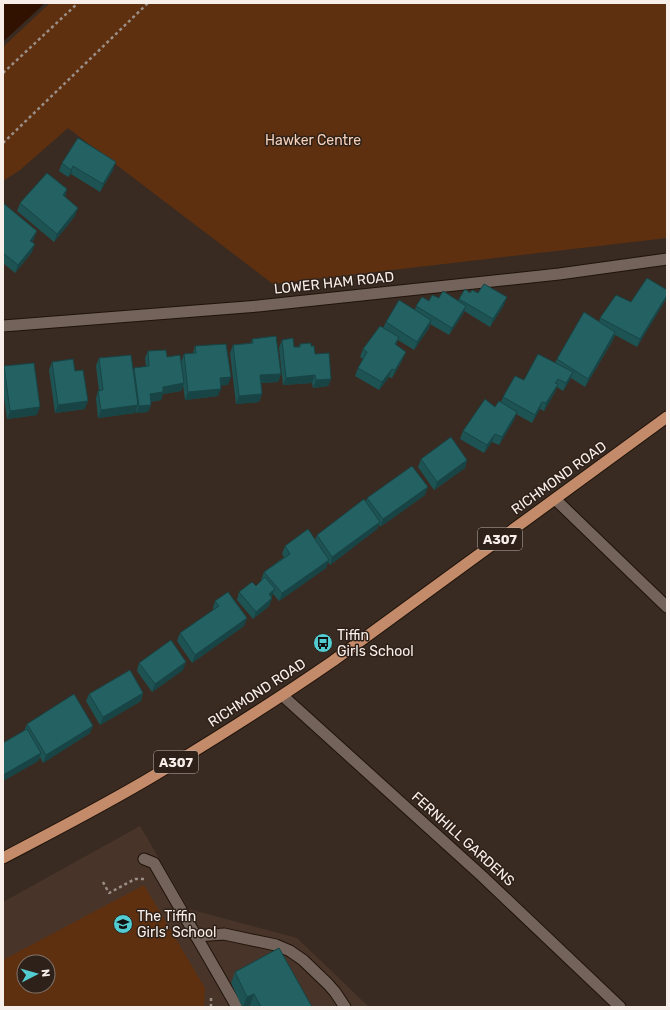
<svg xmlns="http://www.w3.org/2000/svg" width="670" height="1010" font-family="Rubik,sans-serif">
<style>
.built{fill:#483428;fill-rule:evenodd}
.green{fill:#5f300f;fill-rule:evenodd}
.water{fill:#311100}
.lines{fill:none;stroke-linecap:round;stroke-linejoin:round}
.service-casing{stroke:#1f130b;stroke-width:13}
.minor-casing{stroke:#1f130b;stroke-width:13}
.primary-casing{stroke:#1f130b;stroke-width:13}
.path{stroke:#9b8f88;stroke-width:2.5;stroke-dasharray:3 3;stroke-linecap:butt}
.service{stroke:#73635a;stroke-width:11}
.minor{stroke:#73635a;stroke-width:11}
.primary{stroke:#c38b69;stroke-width:11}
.wall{fill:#1e5354}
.shaded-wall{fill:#184445}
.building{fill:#236162;stroke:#184445}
.labels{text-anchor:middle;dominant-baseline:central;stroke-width:3;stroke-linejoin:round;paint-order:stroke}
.shield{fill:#2e2119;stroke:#bcb1ab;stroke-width:1}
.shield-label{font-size:13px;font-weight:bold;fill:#f9efea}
.park-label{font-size:14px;fill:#f7d0b9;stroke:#2e2119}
.street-label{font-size:14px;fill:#f9efea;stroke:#2e2119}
.poi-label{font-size:14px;fill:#f9efea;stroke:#2e2119;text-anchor:start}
</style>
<rect width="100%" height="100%" fill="#392b22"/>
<path class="built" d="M 140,826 L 189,909 L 297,938 L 369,1007 L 3,1007 L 3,902 ZM 24,962 L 48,962 L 48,986 L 24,986 Z"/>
<g class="green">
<path d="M 50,3 L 667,3 L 667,238 L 273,284 L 68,128 L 20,170 L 3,181 L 3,47 Z"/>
<path d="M 144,885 L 205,988 L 204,1007 L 3,1007 L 3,960 ZM 24,962 L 48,962 L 48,986 L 24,986 Z"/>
</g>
<path class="water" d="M 3,3 L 45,3 L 3,42 Z"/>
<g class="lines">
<g class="service-casing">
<g id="service">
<path d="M 144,859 L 154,863 L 237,1007"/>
<path d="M 196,936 L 224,934 L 276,945 L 290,951 L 303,960 L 328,984 L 335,992 L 345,1007"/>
</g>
</g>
<g class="minor-casing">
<g id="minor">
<path d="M 3,326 L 258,306 L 559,274 L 667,259"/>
<path d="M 555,499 L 667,607"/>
<path d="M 283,696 L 482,876 L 620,1007"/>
</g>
</g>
<g class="primary-casing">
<path id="primary" d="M 3,858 C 54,831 105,805 155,775 C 215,739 275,701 333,661 L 667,417"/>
</g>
<g class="path">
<path d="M 3,73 L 78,3"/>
<path d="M 3,143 L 148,3"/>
<path d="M 103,882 L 109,893 L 135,879 L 144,879"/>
<path d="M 211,1007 L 211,997"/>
</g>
<use href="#service" class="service"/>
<use href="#minor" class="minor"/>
<use href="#primary" class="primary"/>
</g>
<g class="wall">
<path d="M 62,163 L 113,170 L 100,192 L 71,174 L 68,177 L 59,171 Z"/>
<path d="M 67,189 L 65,197 L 75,216 L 54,242 L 17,211 L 20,203 Z"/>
<path d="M 3,203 L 34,239 L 32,242 L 32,252 L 15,273 L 3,263 Z"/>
<path d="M 470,293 L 478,293 L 504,305 L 490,327 L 464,311 L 463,314 L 449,335 L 430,324 L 429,328 L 414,350 L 398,340 L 396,345 L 403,359 L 392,378 L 389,377 L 379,390 L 355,376 L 358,368 L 363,359 L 360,357 L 363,349 L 383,328 L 386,322 L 415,310 L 416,306 L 429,301 L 439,298 L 458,301 L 459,299 Z"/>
<path d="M 666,299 L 637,347 L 615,335 L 613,340 L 585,387 L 571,378 L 563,391 L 557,387 L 555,392 L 544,411 L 540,409 L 532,423 L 516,414 L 514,420 L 499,445 L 492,442 L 484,453 L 460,439 L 463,431 L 501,402 L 503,397 L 524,380 L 555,363 L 557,359 L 599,322 L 600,318 L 631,302 Z"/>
<path d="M 252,339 L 281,374 L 278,382 L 261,383 L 262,394 L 259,402 L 236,404 L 230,353 L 233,345 L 251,343 Z"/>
<path d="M 282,340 L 294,347 L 299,347 L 300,344 L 311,346 L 315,354 L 331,379 L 328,386 L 313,388 L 312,383 L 283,385 L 279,348 Z"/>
<path d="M 195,346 L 228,385 L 220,385 L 218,396 L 185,400 L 183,385 L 181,391 L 163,394 L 161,400 L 150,402 L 151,405 L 148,412 L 136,413 L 136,410 L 135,413 L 98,418 L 96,398 L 98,391 L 99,391 L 96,366 L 99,358 L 133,372 L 134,368 L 146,367 L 145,358 L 148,351 L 181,362 L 184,354 L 193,353 Z"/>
<path d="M 52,362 L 75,371 L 85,409 L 55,413 L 49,370 Z"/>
<path d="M 4,366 L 37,415 L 7,419 L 3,390 L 3,369 Z"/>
<path d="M 421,459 L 467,460 L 465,468 L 434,490 L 418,467 Z"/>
<path d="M 425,495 L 380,527 L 379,524 L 377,529 L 330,565 L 328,562 L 326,568 L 279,601 L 273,594 L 271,597 L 272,598 L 269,606 L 253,619 L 237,600 L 239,592 L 256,586 L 262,580 L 261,580 L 264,572 L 284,557 L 282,554 L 285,546 L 315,540 L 317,535 L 366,501 L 367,498 Z"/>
<path d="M 215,601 L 247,618 L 244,626 L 192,663 L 177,641 L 180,633 L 213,610 L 213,608 Z"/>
<path d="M 139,663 L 183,670 L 152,692 L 137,671 Z"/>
<path d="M 143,693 L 141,701 L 100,725 L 86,701 L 89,694 Z"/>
<path d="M 27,724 L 90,733 L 43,763 L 40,757 L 38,761 L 3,781 L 3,743 L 24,731 Z"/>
<path d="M 235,972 L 312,1007 L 251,1007 L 250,1005 L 245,1007 L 242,1007 L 231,983 Z"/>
</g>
<g class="shaded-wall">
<path d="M 116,162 L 113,170 L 100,192 L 103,184 Z"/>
<path d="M 73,166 L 71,174 L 68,177 L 71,170 Z"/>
<path d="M 67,189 L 65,197 L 63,195 Z"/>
<path d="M 78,208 L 75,216 L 54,242 L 57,234 Z"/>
<path d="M 37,231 L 34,239 L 27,248 L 30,241 Z"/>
<path d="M 35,244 L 32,252 L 15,273 L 18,265 Z"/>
<path d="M 667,295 L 666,299 L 637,347 L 640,339 Z"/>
<path d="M 507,297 L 504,305 L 490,327 L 493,319 Z"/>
<path d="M 466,306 L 463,314 L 449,335 L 452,328 Z"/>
<path d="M 431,320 L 429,328 L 414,350 L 417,342 Z"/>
<path d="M 615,332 L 613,340 L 585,387 L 588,379 Z"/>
<path d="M 406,352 L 403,359 L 392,378 L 395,370 Z"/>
<path d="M 392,369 L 389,377 L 379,390 L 382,382 Z"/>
<path d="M 573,372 L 570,380 L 563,391 L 566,383 Z"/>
<path d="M 281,374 L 278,382 L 258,383 L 260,375 Z"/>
<path d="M 315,375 L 312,383 L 283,385 L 286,378 Z"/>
<path d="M 231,377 L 228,385 L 217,386 L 220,378 Z"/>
<path d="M 331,379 L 328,386 L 313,388 L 316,380 Z"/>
<path d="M 184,383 L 181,391 L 163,394 L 161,400 L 147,402 L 150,394 L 163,387 Z"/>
<path d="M 558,384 L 555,392 L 544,411 L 546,403 Z"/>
<path d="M 221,389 L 218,396 L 185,400 L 188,392 Z"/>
<path d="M 262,394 L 259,402 L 236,404 L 239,396 Z"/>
<path d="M 88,401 L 85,409 L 55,413 L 58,405 Z"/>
<path d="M 542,402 L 540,409 L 532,423 L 535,415 Z"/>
<path d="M 138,405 L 135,413 L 98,418 L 101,410 Z"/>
<path d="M 151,405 L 148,412 L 136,413 L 139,406 Z"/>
<path d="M 40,407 L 37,415 L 7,419 L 10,411 Z"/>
<path d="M 517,412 L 514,420 L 499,445 L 502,437 Z"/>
<path d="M 495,434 L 492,442 L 484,453 L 487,445 Z"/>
<path d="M 467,460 L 465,468 L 434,490 L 437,482 Z"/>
<path d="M 428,487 L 425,495 L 380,527 L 383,519 Z"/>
<path d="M 380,522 L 377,529 L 330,565 L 332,557 Z"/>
<path d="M 329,560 L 326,568 L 279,601 L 282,593 Z"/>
<path d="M 275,589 L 272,596 L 266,602 L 269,594 Z"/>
<path d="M 272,598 L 269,606 L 253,619 L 256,612 Z"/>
<path d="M 247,618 L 244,626 L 192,663 L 195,655 Z"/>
<path d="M 186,662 L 183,670 L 152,692 L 155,684 Z"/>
<path d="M 143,693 L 141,701 L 100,725 L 103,717 Z"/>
<path d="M 93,726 L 90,733 L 43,763 L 46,755 Z"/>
<path d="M 41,753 L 38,761 L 3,781 L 3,775 Z"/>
<path d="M 254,994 L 250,1005 L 245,1007 L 243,1007 L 247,997 Z"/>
</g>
<g class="building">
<path d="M 78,138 L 116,162 L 103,184 L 73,166 L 71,170 L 62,163 Z"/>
<path d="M 47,173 L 67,189 L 63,195 L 78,208 L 57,234 L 20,203 Z"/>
<path d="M 3,203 L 37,231 L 30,241 L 35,244 L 18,265 L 3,253 Z"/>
<path d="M 647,278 L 667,290 L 667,295 L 640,339 L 600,318 L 616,295 L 631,302 Z"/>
<path d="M 484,284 L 507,297 L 493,319 L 459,299 L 465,289 L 470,293 L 472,290 L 478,293 Z"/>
<path d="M 443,291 L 466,306 L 452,328 L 416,306 L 422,297 L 429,301 L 432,295 L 439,298 Z"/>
<path d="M 399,300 L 431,320 L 417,342 L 386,322 Z"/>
<path d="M 584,312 L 615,332 L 588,379 L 557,359 Z"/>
<path d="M 380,326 L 399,337 L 395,344 L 406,352 L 395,370 L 392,369 L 382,382 L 358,368 L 367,352 L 363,349 Z"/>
<path d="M 276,336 L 281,374 L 260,375 L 262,394 L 239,396 L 233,345 L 253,343 L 252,339 Z"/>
<path d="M 293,338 L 294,347 L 300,347 L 300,344 L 311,343 L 311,346 L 314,346 L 315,354 L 329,353 L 331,379 L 316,380 L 315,375 L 286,378 L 282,340 Z"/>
<path d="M 226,344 L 231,377 L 220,378 L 221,389 L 188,392 L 184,354 L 196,353 L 195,346 Z"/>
<path d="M 166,350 L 167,357 L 180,355 L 184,383 L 163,387 L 163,392 L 150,394 L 151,405 L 139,406 L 134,368 L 149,366 L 148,351 Z"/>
<path d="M 538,354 L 573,372 L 566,383 L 558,379 L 555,383 L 558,384 L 546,403 L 542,402 L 535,415 L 503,397 L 515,376 L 524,380 Z"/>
<path d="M 131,355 L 138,405 L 101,410 L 98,391 L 103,390 L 99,358 Z"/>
<path d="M 73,359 L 75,371 L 83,370 L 88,401 L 58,405 L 52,362 Z"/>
<path d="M 34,363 L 40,407 L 10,411 L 4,366 Z"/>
<path d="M 485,399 L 495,407 L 499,401 L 517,412 L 502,437 L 495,434 L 487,445 L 463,431 Z"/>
<path d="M 451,437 L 467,460 L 437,482 L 421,459 Z"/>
<path d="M 412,466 L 428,487 L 383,519 L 367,498 Z"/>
<path d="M 364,499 L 380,522 L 332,557 L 317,535 Z"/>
<path d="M 308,529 L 329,560 L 282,593 L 264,572 L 290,554 L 285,546 Z"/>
<path d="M 265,577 L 275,589 L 269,594 L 272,598 L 256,612 L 239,592 L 252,582 L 256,586 Z"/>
<path d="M 228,592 L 247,618 L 195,655 L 180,633 L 219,606 L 215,601 Z"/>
<path d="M 171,640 L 186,662 L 155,684 L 139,663 Z"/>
<path d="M 130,670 L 143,693 L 103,717 L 89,694 Z"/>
<path d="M 74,694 L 93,726 L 46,755 L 27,724 Z"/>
<path d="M 27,729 L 41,753 L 3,775 L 3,743 Z"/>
<path d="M 279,948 L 312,1007 L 261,1007 L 254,994 L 247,997 L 235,972 Z"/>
</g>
<defs>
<g id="bus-disc" transform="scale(1)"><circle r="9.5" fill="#52ccd0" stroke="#2e2119"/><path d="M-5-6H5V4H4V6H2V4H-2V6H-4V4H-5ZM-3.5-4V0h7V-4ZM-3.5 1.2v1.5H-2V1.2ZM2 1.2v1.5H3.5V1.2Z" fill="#111"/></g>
<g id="school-disc" transform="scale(1)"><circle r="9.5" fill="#52ccd0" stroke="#2e2119"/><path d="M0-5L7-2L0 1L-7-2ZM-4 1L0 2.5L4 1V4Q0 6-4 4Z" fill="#111"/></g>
</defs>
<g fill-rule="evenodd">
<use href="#bus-disc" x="323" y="643"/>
<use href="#school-disc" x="123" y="924"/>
</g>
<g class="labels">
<g class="shield">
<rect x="478" y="528" width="44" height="22" rx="3"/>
<rect x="154" y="751" width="44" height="22" rx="3"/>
</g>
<g class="shield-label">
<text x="500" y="539">A307</text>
<text x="176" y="762">A307</text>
</g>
<g class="park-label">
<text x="313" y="140">Hawker Centre</text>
</g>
<g class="street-label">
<text transform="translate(334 283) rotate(-6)">LOWER HAM ROAD</text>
<text transform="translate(559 478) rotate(-36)">RICHMOND ROAD</text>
<text transform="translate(257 693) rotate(-33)">RICHMOND ROAD</text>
<text transform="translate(463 839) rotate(42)">FERNHILL GARDENS</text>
</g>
<g class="poi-label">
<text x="337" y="635">Tiffin<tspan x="337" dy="16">Girls School</tspan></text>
<text x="137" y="916">The Tiffin<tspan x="137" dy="16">Girls' School</tspan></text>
</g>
</g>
<rect width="670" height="1010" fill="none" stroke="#f9efea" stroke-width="8"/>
<g transform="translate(36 974) rotate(84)"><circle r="19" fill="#2e2119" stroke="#7f736d"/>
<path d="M0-3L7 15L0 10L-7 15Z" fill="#52ccd0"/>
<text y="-6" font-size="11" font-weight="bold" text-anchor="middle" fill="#f9efea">N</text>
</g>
</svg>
